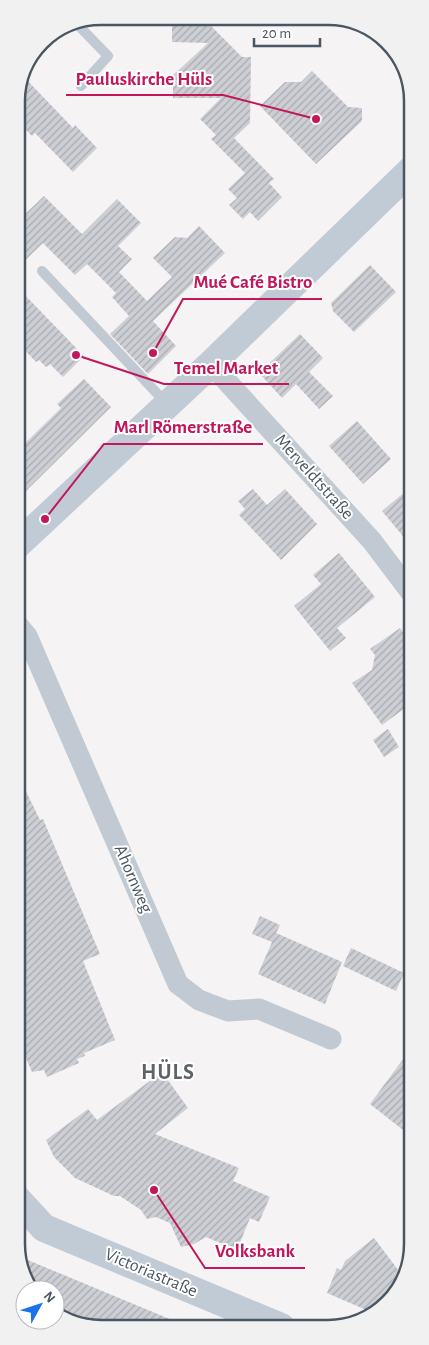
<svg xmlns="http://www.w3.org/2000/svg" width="429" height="1345" font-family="'Alegreya Sans',sans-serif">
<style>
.building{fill:url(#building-hatch)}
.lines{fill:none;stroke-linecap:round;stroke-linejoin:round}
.lane{stroke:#c1cad2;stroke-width:10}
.street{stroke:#c1cad2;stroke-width:21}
.secondary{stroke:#c1cbd6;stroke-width:28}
.labels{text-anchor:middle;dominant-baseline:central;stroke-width:4;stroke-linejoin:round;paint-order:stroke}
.street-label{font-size:18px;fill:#4a5661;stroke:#fff}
.district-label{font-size:22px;font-weight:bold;letter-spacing:1px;fill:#5f6368;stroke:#fff}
.rim{fill:none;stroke:#4a5661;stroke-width:2.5}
.leader{fill:none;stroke:#c2185b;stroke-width:2}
.callout-dot{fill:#c2185b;stroke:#fff;stroke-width:2}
.callout-label{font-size:19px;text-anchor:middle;font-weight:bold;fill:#c2185b;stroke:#fff;stroke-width:4;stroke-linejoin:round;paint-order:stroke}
</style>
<defs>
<pattern id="building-hatch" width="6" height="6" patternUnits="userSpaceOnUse" patternTransform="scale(1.25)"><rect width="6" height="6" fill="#cdcfd5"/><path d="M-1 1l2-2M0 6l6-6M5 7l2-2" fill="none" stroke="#a8abb0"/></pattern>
</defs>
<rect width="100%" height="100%" fill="#f5f3f3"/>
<g class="building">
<path d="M 172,17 L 202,17 L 242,57 L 251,57 L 250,123 L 234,138 L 274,179 L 269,183 L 282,197 L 258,221 L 250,212 L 243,219 L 229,205 L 237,198 L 228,189 L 245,173 L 211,139 L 216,135 L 200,119 L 221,98 L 173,98 L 173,85 L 168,80 L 208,43 L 172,42 Z"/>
<path d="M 312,71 L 348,107 L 362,108 L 362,121 L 316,164 L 260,106 L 285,82 L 301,82 Z"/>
<path d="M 22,75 L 73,128 L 75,125 L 97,148 L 73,172 L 35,133 L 32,136 L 16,119 L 16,95 Z"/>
<path d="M 44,196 L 82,234 L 117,199 L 141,223 L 118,246 L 132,259 L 119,272 L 147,301 L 172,277 L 153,258 L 175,237 L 187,238 L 199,226 L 225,253 L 153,321 L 176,346 L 148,374 L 110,334 L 129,316 L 112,297 L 116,293 L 87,264 L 75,275 L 43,243 L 17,268 L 17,222 Z"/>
<path d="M 370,265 L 396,292 L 354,332 L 333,311 L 331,303 Z"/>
<path d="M 17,287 L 84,356 L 63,377 L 50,364 L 46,367 L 39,360 L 36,362 L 17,342 Z"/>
<path d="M 300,334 L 323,358 L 309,372 L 333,396 L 319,409 L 296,384 L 282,398 L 259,373 Z"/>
<path d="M 84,379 L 111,407 L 17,500 L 17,451 L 61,408 L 57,404 Z"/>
<path d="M 357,421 L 391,459 L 363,484 L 329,446 Z"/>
<path d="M 412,486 L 412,547 L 382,511 Z"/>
<path d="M 253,489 L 267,505 L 285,489 L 317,524 L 281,560 L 239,515 L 245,509 L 238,501 Z"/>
<path d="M 339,553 L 375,597 L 337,628 L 346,638 L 330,651 L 294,606 L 321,584 L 313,575 Z"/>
<path d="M 400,628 L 412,644 L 412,703 L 382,725 L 352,683 L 372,670 L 375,655 L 370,649 Z"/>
<path d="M 388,729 L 399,747 L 384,757 L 373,740 Z"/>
<path d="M 17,773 L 40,820 L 43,819 L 100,954 L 83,961 L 115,1040 L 84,1053 L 85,1056 L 77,1059 L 79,1063 L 47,1077 L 44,1070 L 32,1072 L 18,1039 Z"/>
<path d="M 260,916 L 280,925 L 276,933 L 342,962 L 325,1004 L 258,974 L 272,942 L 252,934 Z"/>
<path d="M 351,948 L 404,973 L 396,991 L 343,966 Z"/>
<path d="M 412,1047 L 412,1137 L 370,1104 Z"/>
<path d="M 162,1072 L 188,1108 L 155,1134 L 239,1168 L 233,1181 L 270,1197 L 259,1222 L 250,1218 L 237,1250 L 206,1237 L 194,1244 L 181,1247 L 170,1223 L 156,1217 L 147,1219 L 141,1210 L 120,1196 L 114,1196 L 75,1178 L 54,1157 L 46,1140 L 88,1109 L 97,1120 Z"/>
<path d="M 374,1238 L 402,1275 L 392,1300 L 371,1312 L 327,1293 L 337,1268 L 341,1270 L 345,1261 Z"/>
<path d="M 18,1256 L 189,1327 L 84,1327 L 55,1311 L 55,1290 L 34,1290 L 18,1260 Z"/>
</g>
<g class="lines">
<g class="lane">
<path d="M 78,25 L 108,56 L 81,86"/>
<path d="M 42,271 L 167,404"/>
</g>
<g class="street">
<path d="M 211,364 L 372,541 L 412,594"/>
<path d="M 17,624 L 27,636 L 178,984 L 199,1000 L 228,1011 L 259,1009 L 331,1039"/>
</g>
<g class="secondary">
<path d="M 17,545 L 211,364 L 411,170"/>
<path d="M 18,1200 L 44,1228 L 281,1327"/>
</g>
</g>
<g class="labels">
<g class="street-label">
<text transform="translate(314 477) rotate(48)">Merveldtstraße</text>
<text transform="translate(133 879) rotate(67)">Ahornweg</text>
<text transform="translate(151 1273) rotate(23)">Victoriastraße</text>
</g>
<g class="district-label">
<text x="168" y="1072">HÜLS</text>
</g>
</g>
<path d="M0 0H429V1345H0ZM101 25H328A76 76 0 0 1 404 101V1244A76 76 0 0 1 328 1320H101A76 76 0 0 1 25 1244V101A76 76 0 0 1 101 25Z" fill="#f1f1f2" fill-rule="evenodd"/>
<path class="rim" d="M101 25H328A76 76 0 0 1 404 101V1244A76 76 0 0 1 328 1320H101A76 76 0 0 1 25 1244V101A76 76 0 0 1 101 25Z"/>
<path class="leader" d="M316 119L223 95H66M153 353L183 299H322M76 355L164 384H289M45 519L104 444H263M154 1190L205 1268H305"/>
<g class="callout-dot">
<circle cx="316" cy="119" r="5"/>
<circle cx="153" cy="353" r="5"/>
<circle cx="76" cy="355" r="5"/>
<circle cx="45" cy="519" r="5"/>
<circle cx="154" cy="1190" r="5"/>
</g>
<g class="callout-label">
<text x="144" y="85">Pauluskirche Hüls</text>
<text x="253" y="288">Mué Café Bistro</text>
<text x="226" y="374">Temel Market</text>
<text x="183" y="433">Marl Römerstraße</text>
<text x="255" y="1257">Volksbank</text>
</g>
<g transform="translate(40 1305) rotate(50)"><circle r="24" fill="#ffffff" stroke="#b7bbc0"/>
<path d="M0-4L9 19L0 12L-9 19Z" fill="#1a73e8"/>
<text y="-8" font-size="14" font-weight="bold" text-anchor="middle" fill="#4a5661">N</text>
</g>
<path d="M254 38v8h66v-8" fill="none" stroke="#4a5661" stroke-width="2.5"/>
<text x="262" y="38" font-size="15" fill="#4a5661" stroke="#ffffff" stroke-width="4" paint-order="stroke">20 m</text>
</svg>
